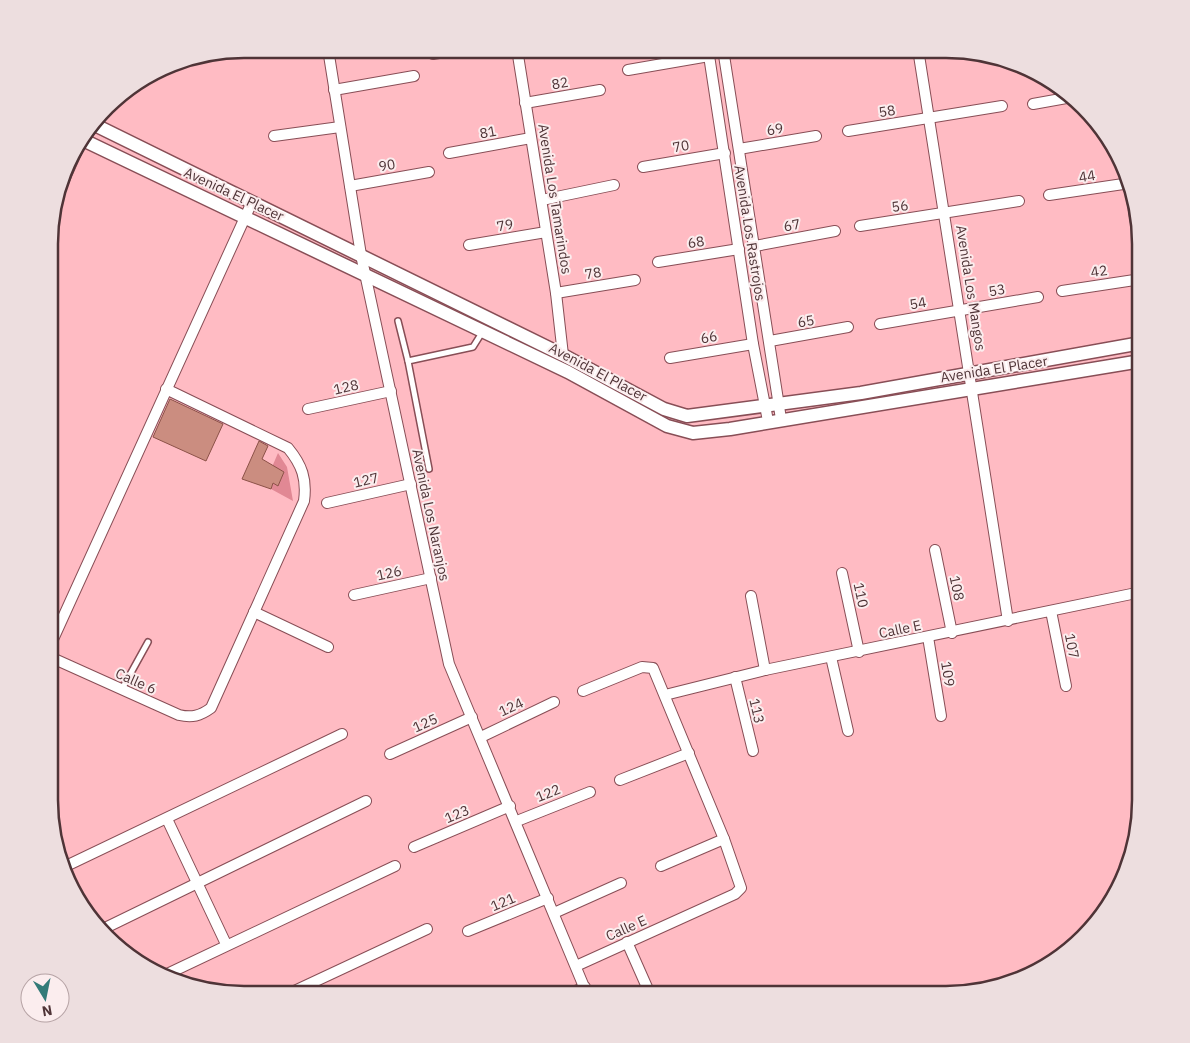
<svg xmlns="http://www.w3.org/2000/svg" width="1190" height="1043" font-family="'IBM Plex Sans',sans-serif">
<style>
.green{fill:#e18894}
.building{fill:#cb8d80;stroke:#8c5248}
.lines{fill:none;stroke-linecap:round;stroke-linejoin:round}
.service-casing{stroke:#884e56;stroke-width:8}
.minor-casing{stroke:#884e56;stroke-width:12}
.tertiary-casing{stroke:#884e56;stroke-width:15}
.service{stroke:#fff;stroke-width:5}
.minor{stroke:#fff;stroke-width:10}
.tertiary{stroke:#fff;stroke-width:12}
.labels{text-anchor:middle;dominant-baseline:central;stroke-width:4;stroke-linejoin:round;paint-order:stroke}
.street-label{font-size:14px;fill:#4f3437;stroke:#fbedee}
.rim{fill:none;stroke:#4f3437;stroke-width:2.5}
</style>
<rect width="100%" height="100%" fill="#ffbbc3"/>
<path class="green" d="M 278,453 L 287,467 L 293,501 L 271,489 L 273,483 L 278,485 L 284,472 L 272,467 Z"/>
<g class="building">
<path d="M 170,399 L 223,424 L 206,461 L 153,437 Z"/>
<path d="M 259,441 L 268,446 L 262,459 L 284,472 L 278,486 L 273,483 L 271,489 L 242,479 Z"/>
</g>
<g class="lines">
<g class="service-casing">
<g id="service">
<path d="M 398,321 L 408,361"/>
<path d="M 429,469 L 408,361 L 473,347 L 483,331"/>
<path d="M 122,689 L 148,642"/>
</g>
</g>
<g class="minor-casing">
<g id="minor">
<path d="M 328,49 L 361,255 L 449,664 L 587,994"/>
<path d="M 517,49 L 556,293 L 563,355"/>
<path d="M 708,49 L 753,344 L 768,421"/>
<path d="M 723,49 L 781,419"/>
<path d="M 918,49 L 1008,621"/>
<path d="M 433,54 L 463,49"/>
<path d="M 724,54 L 756,49"/>
<path d="M 628,70 L 709,56"/>
<path d="M 334,90 L 414,76"/>
<path d="M 525,103 L 600,90"/>
<path d="M 1033,104 L 1072,97"/>
<path d="M 848,131 L 1002,106"/>
<path d="M 274,136 L 340,127"/>
<path d="M 739,149 L 816,136"/>
<path d="M 449,153 L 531,138"/>
<path d="M 643,167 L 725,153"/>
<path d="M 1129,180 L 1141,254"/>
<path d="M 350,186 L 429,172"/>
<path d="M 60,189 L 85,133"/>
<path d="M 1049,195 L 1130,183"/>
<path d="M 542,200 L 614,185"/>
<path d="M 860,226 L 1019,201"/>
<path d="M 469,245 L 546,232"/>
<path d="M 755,246 L 835,231"/>
<path d="M 658,262 L 739,249"/>
<path d="M 1062,291 L 1141,279"/>
<path d="M 556,293 L 635,280"/>
<path d="M 880,324 L 1038,297"/>
<path d="M 770,341 L 848,327"/>
<path d="M 670,358 L 753,344"/>
<path d="M 308,409 L 391,391"/>
<path d="M 327,503 L 411,484"/>
<path d="M 935,550 L 952,633"/>
<path d="M 842,573 L 859,652"/>
<path d="M 354,595 L 431,578"/>
<path d="M 751,596 L 765,670"/>
<path d="M 1051,611 L 1066,686"/>
<path d="M 254,612 L 328,647"/>
<path d="M 928,637 L 941,716"/>
<path d="M 50,646 L 252,202"/>
<path d="M 50,657 L 179,715 C 192,718 200,716 211,708 L 304,501 C 307,479 302,465 288,448 L 166,389"/>
<path d="M 831,657 L 848,731"/>
<path d="M 735,677 L 753,751"/>
<path d="M 665,695 L 765,670 L 1141,592"/>
<path d="M 481,737 L 554,702"/>
<path d="M 390,754 L 472,717"/>
<path d="M 620,780 L 689,753"/>
<path d="M 167,819 L 226,944"/>
<path d="M 517,821 L 590,792"/>
<path d="M 414,847 L 510,806"/>
<path d="M 661,866 L 724,839"/>
<path d="M 64,867 L 342,734"/>
<path d="M 554,913 L 621,883"/>
<path d="M 101,930 L 366,801"/>
<path d="M 468,931 L 548,898"/>
<path d="M 627,942 L 650,994"/>
<path d="M 576,966 L 735,894 L 741,888 L 724,839 L 653,668 L 642,667 L 583,691"/>
<path d="M 163,976 L 395,866"/>
<path d="M 288,994 L 427,929"/>
<path d="M 454,994 L 458,992"/>
<path d="M 568,994 L 585,987"/>
</g>
</g>
<g class="tertiary-casing">
<g id="tertiary">
<path d="M 93,124 L 563,355 L 664,409 L 687,416 L 861,393 L 1141,343"/>
<path d="M 81,139 L 568,372 L 667,426 L 693,433 L 730,429 L 1141,361"/>
</g>
</g>
<use href="#service" class="service"/>
<use href="#minor" class="minor"/>
<use href="#tertiary" class="tertiary"/>
</g>
<g class="labels">
<g class="street-label">
<text transform="translate(560 83) rotate(-10)">82</text>
<text transform="translate(887 111) rotate(-9)">58</text>
<text transform="translate(775 129) rotate(-10)">69</text>
<text transform="translate(488 132) rotate(-10)">81</text>
<text transform="translate(681 146) rotate(-10)">70</text>
<text transform="translate(387 165) rotate(-10)">90</text>
<text transform="translate(1087 176) rotate(-9)">44</text>
<text transform="translate(234 194) rotate(25)">Avenida El Placer</text>
<text transform="translate(555 199) rotate(81)">Avenida Los Tamarindos</text>
<text transform="translate(900 206) rotate(-8)">56</text>
<text transform="translate(505 225) rotate(-10)">79</text>
<text transform="translate(792 225) rotate(-10)">67</text>
<text transform="translate(750 233) rotate(81)">Avenida Los Rastrojos</text>
<text transform="translate(696 242) rotate(-9)">68</text>
<text transform="translate(1099 271) rotate(-8)">42</text>
<text transform="translate(593 273) rotate(-9)">78</text>
<text transform="translate(971 288) rotate(81)">Avenida Los Mangos</text>
<text transform="translate(997 290) rotate(-10)">53</text>
<text transform="translate(918 303) rotate(-10)">54</text>
<text transform="translate(806 321) rotate(-10)">65</text>
<text transform="translate(709 337) rotate(-10)">66</text>
<text transform="translate(994 369) rotate(-9)">Avenida El Placer</text>
<text transform="translate(598 372) rotate(28)">Avenida El Placer</text>
<text transform="translate(346 387) rotate(-13)">128</text>
<text transform="translate(366 480) rotate(-13)">127</text>
<text transform="translate(431 515) rotate(78)">Avenida Los Naranjos</text>
<text transform="translate(389 573) rotate(-12)">126</text>
<text transform="translate(957 588) rotate(78)">108</text>
<text transform="translate(861 595) rotate(78)">110</text>
<text transform="translate(900 629) rotate(-12)">Calle E</text>
<text transform="translate(1072 646) rotate(79)">107</text>
<text transform="translate(948 674) rotate(81)">109</text>
<text transform="translate(136 681) rotate(24)">Calle 6</text>
<text transform="translate(511 707) rotate(-25)">124</text>
<text transform="translate(757 711) rotate(77)">113</text>
<text transform="translate(425 723) rotate(-24)">125</text>
<text transform="translate(548 793) rotate(-22)">122</text>
<text transform="translate(457 814) rotate(-23)">123</text>
<text transform="translate(503 902) rotate(-23)">121</text>
<text transform="translate(626 928) rotate(-24)">Calle E</text>
</g>
</g>
<path d="M0 0H1190V1043H0ZM244 58H946A186 186 0 0 1 1132 244V800A186 186 0 0 1 946 986H244A186 186 0 0 1 58 800V244A186 186 0 0 1 244 58Z" fill="#eddedf" fill-rule="evenodd"/>
<path class="rim" d="M244 58H946A186 186 0 0 1 1132 244V800A186 186 0 0 1 946 986H244A186 186 0 0 1 58 800V244A186 186 0 0 1 244 58Z"/>
<g transform="translate(45 998) rotate(170)"><circle r="24" fill="#fbedee" stroke="#b6a3a5"/>
<path d="M0-4L9 19L0 12L-9 19Z" fill="#337b78"/>
<text y="-8" font-size="14" font-weight="bold" text-anchor="middle" fill="#4f3437">N</text>
</g>
</svg>
